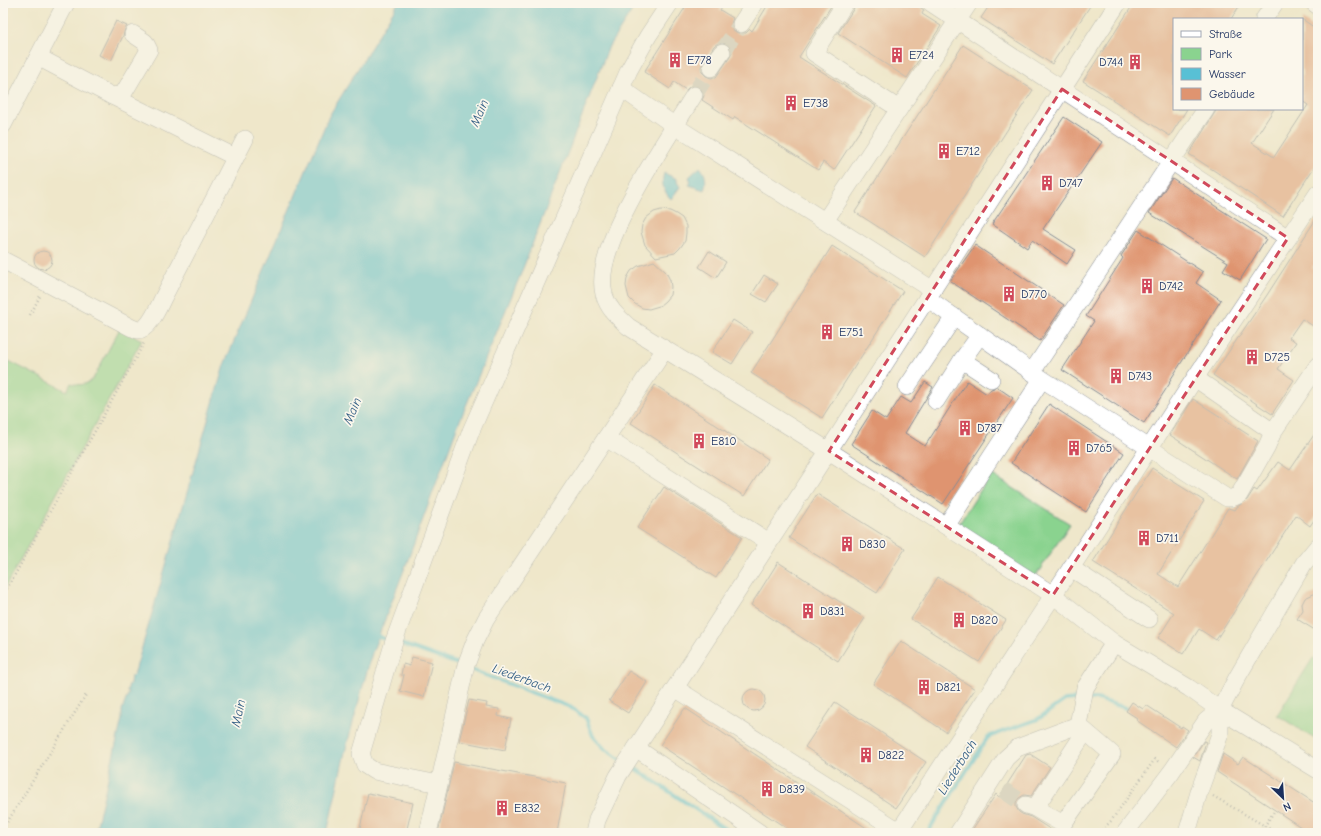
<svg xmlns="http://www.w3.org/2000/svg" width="1321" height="836" font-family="'Comic Neue',sans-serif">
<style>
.green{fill:#8ad38f;stroke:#528176}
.water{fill:#58c0d5;stroke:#3a789a}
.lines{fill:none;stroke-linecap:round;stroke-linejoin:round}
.stream{stroke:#58c0d5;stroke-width:4}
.building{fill:#df9470;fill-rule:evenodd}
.minor-tunnel{stroke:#c5c2b5;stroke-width:17;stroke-dasharray:17 8;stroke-linecap:butt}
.minor-casing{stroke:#858b94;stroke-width:18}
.path{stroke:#858b94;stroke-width:2.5;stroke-dasharray:1 3;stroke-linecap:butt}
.minor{stroke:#fff;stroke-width:17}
.marked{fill:none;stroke:#d1495b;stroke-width:3;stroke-dasharray:8 5;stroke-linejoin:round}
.labels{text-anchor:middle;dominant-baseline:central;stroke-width:3.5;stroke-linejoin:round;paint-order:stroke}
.poi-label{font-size:12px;fill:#1b2f5e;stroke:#fbf7ec;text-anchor:start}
.water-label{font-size:13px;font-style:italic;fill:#2d5a82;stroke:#fbf7ec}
</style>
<rect width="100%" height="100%" fill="#fbf7ec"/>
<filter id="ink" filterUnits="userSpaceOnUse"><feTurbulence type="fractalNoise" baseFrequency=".025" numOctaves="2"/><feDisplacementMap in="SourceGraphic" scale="8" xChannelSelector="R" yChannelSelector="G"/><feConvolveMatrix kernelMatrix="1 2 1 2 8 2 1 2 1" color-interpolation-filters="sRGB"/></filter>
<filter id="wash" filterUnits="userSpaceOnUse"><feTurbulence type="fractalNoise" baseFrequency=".012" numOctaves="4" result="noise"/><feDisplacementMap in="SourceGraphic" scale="16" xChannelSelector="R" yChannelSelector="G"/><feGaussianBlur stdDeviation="0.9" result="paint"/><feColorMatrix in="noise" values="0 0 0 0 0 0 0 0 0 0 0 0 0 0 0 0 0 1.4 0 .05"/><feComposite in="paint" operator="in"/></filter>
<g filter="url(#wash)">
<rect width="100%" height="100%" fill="#efe7cb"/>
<g class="green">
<path d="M 120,328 L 142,340 L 3,591 L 3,358 L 67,391 L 71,383 C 80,386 86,385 93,379 Z"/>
<path d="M 991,474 L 1070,524 L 1035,577 L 957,527 Z"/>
<path d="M 1313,658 L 1318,660 L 1318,741 L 1277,715 Z"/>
</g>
<g class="water">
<path d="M 398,3 L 637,3 L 609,46 L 520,276 L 456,430 L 406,565 L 372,653 L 345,752 L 327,833 L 95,833 L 122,719 L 122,710 L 129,692 L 127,691 L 129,684 L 131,684 L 130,683 L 131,676 L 134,675 L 224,365 L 329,116 Z"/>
<path d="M 700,167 C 706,174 707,181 704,190 L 689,185 L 691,182 L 689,177 Z"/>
<path d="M 664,173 L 677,179 L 677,182 L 680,187 L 671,199 C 663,191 661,183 664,173 Z"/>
</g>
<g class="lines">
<g class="stream">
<path d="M 373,634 L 389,641"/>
<path d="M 398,643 L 461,665"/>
<path d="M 469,669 L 570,707 L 586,718 L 593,736 L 604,748 L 622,761"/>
<path d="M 1088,699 L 1097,699 L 1126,708"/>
<path d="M 630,765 L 731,833"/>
<path d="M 927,833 L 988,737 L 1038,719 L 1065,700 L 1079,699"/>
</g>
</g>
<g id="blocks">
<g class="building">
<path d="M 688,3 L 724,3 L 720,10 L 733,18 L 731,24 L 732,29 L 736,32 L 741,34 L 746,33 L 750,29 L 752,31 L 769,3 L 833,3 L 799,57 L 876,106 L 834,170 L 823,162 L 818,170 L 735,117 L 733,120 L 702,100 L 704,96 L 703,91 L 699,86 L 694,85 L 690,86 L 686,90 L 674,82 L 670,89 L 644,72 ZM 723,42 L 728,44 L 731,48 L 732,53 L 730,57 L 716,77 L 711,78 L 706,76 L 702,72 L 701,67 L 703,63 L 714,46 L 718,43 Z"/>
<path d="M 855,3 L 914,3 L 924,10 L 922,14 L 941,26 L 907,78 L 838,33 L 854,8 Z"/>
<path d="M 991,3 L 1092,3 L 1052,64 L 981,18 Z"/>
<path d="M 1134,3 L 1241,3 L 1231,19 L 1174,19 L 1174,109 L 1187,109 L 1170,136 L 1083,81 Z"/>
<path d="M 1302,19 L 1318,30 L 1318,161 L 1283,216 L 1189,154 L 1217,109 L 1274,109 L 1252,143 L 1274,157 L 1308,105 L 1302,101 Z"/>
<path d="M 116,21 L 127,26 L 125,29 L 123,36 L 111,61 L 99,55 Z"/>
<path d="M 963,45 L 1033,90 L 925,257 L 855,212 Z"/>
<path d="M 1064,117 L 1102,142 L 1043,229 L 1076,250 L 1067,264 L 1032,240 L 1027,248 L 992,224 Z"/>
<path d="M 1172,178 L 1266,239 L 1240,280 L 1223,270 L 1228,262 L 1149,213 Z"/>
<path d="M 661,210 L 670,211 L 676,214 L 682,218 L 686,226 L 686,233 L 685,241 L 680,248 L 675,253 L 656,257 L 645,245 L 641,232 L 642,225 L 646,218 L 654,212 Z"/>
<path d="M 1318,216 L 1318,259 L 1312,268 L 1318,272 L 1318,329 L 1302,319 L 1289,338 L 1296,342 L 1278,369 L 1294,380 L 1272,414 L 1213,375 L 1267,295 Z"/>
<path d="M 1138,230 L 1203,272 L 1196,283 L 1221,300 L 1169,382 L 1170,383 L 1144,423 L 1062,370 L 1094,321 L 1086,316 L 1123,258 L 1121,256 Z"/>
<path d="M 975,245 L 1064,305 L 1040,341 L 950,281 Z"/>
<path d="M 832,246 L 903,291 L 822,418 L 751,373 Z"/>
<circle cx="43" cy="260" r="9"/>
<path d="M 709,251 L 726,262 L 716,278 L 699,267 Z"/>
<path d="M 654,261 L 666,272 L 670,280 L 671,287 L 670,295 L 665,301 L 659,306 L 649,309 L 642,308 L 635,304 L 629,298 L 626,286 L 627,278 L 631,271 L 638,266 Z"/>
<path d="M 764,275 L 778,284 L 766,302 L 752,294 Z"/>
<path d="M 733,320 L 752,332 L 732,364 L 712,352 Z"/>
<path d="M 967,381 L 987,394 L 991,389 L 997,387 L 1013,398 L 943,504 L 851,444 L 872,411 L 886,420 L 901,397 L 911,403 L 925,382 L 933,387 L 905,433 L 925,446 Z"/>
<path d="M 655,385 L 768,459 L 744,496 L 631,423 Z"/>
<path d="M 1193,399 L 1258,441 L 1237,479 L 1170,435 Z"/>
<path d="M 1049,404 L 1124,453 L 1086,512 L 1011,463 Z"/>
<path d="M 1318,429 L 1318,514 L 1310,526 L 1296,515 L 1216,640 L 1199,629 L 1183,654 L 1158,638 L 1174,613 L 1093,562 L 1152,468 L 1204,501 L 1158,574 L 1178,587 L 1228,508 L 1235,510 L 1237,507 L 1247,500 L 1254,489 L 1257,491 L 1278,462 L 1290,470 Z"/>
<path d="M 664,487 L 742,537 L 716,578 L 637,528 Z"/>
<path d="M 817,494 L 905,549 L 877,593 L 789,538 Z"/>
<path d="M 778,562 L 865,618 L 838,661 L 751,605 Z"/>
<path d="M 938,577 L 1006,620 L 979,662 L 911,619 Z"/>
<path d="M 1318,592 L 1318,632 L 1297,619 L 1303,610 L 1302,604 L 1305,598 Z"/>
<path d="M 901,641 L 975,689 L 946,732 L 873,684 Z"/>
<path d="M 412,657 L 432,662 L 424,697 L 400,691 L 404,675 L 401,675 L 403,664 L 410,666 Z"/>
<path d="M 629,671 L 647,682 L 628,713 L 609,701 Z"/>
<circle cx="754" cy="700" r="11"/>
<path d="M 469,700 L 487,703 L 486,707 L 499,709 L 498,716 L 511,719 L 505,750 L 459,741 Z"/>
<path d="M 835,702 L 926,762 L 896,808 L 805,747 Z"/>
<path d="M 1132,702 L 1143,709 L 1146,705 L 1181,728 L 1182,726 L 1188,730 L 1176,747 L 1136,720 L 1137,718 L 1126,711 Z"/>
<path d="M 685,708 L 874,833 L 794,833 L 660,745 Z"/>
<path d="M 1204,741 L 1206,742 L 1200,761 L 1193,757 Z"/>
<path d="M 1030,754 L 1050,767 L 1031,796 L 1024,795 L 1019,798 L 1016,802 L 1016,807 L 1019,812 L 1022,814 L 1031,817 L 1056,833 L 970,833 L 996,794 L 999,797 L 1026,755 Z"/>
<path d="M 1223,754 L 1238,764 L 1243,757 L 1318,805 L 1318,833 L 1310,833 L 1217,772 Z"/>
<path d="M 454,762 L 566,783 L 557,833 L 438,833 Z"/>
<path d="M 368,793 L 413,803 L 406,833 L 359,833 Z"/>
</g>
</g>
</g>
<g filter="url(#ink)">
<use href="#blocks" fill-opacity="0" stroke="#858b94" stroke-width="1"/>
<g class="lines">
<g class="minor-tunnel">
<path d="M 722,52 L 741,24"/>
<path d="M 694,95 L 711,68"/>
<path d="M 1003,790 L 1026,805"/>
</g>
<g class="minor-casing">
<g id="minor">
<path d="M 845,3 L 814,53 L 899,109"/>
<path d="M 931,3 L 1288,238"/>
<path d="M 1314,3 L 1318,6"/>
<path d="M 1264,19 L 1275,3"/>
<path d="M 741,24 L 755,3"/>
<path d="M 38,57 L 112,96 L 123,94 L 149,50 L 145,42 L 133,34"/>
<path d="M 711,68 L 722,52"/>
<path d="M 621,88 L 675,126 L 933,290"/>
<path d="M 694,95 C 669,137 591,246 604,294 C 608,309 618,317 629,327 L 829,451 L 946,526 L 1053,595 L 1114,643 L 1189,688 L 1220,710 L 1318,770"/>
<path d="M 112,96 L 235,157"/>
<path d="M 3,125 L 66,3"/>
<path d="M 1318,193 L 1195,378 L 1273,432 L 1318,365"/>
<path d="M 825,221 L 969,3"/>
<path d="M 3,260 L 132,328 C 134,328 136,330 138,330 C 149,330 159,306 163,298 L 245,139"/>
<path d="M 927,298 L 1042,379 L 1227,498 L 1232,498 L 1239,495 L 1267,446 L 1273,432"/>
<path d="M 980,335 L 962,360 L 991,379"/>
<path d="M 1032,372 L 1206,109"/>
<path d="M 907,387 L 954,317"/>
<path d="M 936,401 L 962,360"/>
<path d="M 606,438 L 769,542"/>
<path d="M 946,526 L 1042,379"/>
<path d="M 1071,568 L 1149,619"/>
<path d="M 675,688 L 899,831"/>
<path d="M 1078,725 L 1085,688 L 1114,643"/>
<path d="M 636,748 L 760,833"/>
<path d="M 439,784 L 374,771 L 365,765 L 361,754 L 394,641 L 471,431 L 629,70 L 648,36 L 670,3"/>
<path d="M 1026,805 L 1035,808 L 1063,824 L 1112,754 L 1078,725"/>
<path d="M 1035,808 L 1085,732"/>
<path d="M 428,833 L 466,665 L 475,641 L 486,619 L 665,349"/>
<path d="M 594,833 L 597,820 L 618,776 L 1118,3"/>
<path d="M 898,833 L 1195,378"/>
<path d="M 958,833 L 1006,758 L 1017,748 L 1078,725"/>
<path d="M 1125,833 L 1172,771 L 1206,721 L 1220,710 L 1238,676 L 1304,563 L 1318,546"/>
<path d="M 1187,833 L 1200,789 L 1220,734 L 1220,710"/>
</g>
</g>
<g class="path">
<path d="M 30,315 L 40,296"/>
<path d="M 3,596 L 144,343"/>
<path d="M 1213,796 L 1277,833"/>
<path d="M 3,829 L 87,693"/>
<path d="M 1099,833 L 1111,821 L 1155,759 L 1160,763"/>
<path d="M 1260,833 L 1275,810"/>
</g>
<use href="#minor" class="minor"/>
</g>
</g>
<path d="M0 0H1321V836H0ZM 1062,89 L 1288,238 L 1053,595 L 829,451 Z" fill="#efe7cb" fill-opacity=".55" fill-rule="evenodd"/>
<path class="marked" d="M 1062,89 L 1288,238 L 1053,595 L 829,451 Z"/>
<defs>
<g id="building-bare" transform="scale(1.2)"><path d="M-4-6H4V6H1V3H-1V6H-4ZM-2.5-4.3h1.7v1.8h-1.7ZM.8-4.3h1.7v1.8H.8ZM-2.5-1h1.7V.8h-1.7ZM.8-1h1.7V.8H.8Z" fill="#d1495b" stroke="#fbf7ec" stroke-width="2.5" paint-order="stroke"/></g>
</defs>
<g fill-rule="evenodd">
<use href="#building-bare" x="897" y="55"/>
<use href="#building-bare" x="675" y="60"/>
<use href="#building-bare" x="1135" y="62"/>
<use href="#building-bare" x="791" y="103"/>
<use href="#building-bare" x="944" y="151"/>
<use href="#building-bare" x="1047" y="183"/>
<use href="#building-bare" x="1147" y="286"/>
<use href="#building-bare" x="1009" y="294"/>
<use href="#building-bare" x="827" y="332"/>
<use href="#building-bare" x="1252" y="357"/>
<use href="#building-bare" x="1116" y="376"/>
<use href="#building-bare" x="965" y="428"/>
<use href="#building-bare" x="699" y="441"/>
<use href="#building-bare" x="1074" y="448"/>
<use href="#building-bare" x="1144" y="538"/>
<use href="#building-bare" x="847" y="544"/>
<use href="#building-bare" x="808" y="611"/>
<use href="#building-bare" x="959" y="620"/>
<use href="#building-bare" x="924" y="687"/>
<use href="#building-bare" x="866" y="755"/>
<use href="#building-bare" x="767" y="789"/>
<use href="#building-bare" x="502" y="808"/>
</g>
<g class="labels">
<g class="poi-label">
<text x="909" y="55">E724</text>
<text x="687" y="60">E778</text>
<text x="1123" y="62" text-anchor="end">D744</text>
<text x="803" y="103">E738</text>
<text x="956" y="151">E712</text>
<text x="1059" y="183">D747</text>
<text x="1159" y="286">D742</text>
<text x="1021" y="294">D770</text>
<text x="839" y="332">E751</text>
<text x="1264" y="357">D725</text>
<text x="1128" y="376">D743</text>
<text x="977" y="428">D787</text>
<text x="711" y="441">E810</text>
<text x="1086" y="448">D765</text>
<text x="1156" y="538">D711</text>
<text x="859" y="544">D830</text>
<text x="820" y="611">D831</text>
<text x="971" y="620">D820</text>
<text x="936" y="687">D821</text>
<text x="878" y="755">D822</text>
<text x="779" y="789">D839</text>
<text x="514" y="808">E832</text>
</g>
<g class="water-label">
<text transform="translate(479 113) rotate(-67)">Main</text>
<text transform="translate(352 411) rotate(-67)">Main</text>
<text transform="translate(522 678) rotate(20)">Liederbach</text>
<text transform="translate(238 713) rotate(-78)">Main</text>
<text transform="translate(957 767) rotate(-58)">Liederbach</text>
</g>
</g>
<rect width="1321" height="836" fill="none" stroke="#fbf7ec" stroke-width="16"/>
<rect x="1173" y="18" width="130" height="92" fill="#fbf7ec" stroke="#a1a7b3"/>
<rect x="1181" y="31" width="20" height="6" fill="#ffffff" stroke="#a1a7b3"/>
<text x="1209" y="38" font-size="12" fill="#1b2f5e">Straße</text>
<rect x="1181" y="48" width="20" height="12" fill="#8ad38f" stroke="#a1a7b3"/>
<text x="1209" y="58" font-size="12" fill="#1b2f5e">Park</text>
<rect x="1181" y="68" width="20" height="12" fill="#58c0d5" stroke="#a1a7b3"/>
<text x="1209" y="78" font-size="12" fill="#1b2f5e">Wasser</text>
<rect x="1181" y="88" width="20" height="12" fill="#df9470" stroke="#a1a7b3"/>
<text x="1209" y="98" font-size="12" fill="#1b2f5e">Gebäude</text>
<g transform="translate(1283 798) rotate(155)" stroke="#fbf7ec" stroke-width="3" paint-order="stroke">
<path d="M0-3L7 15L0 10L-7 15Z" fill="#1b2f5e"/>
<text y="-6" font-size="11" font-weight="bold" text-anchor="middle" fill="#1b2f5e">N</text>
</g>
</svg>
